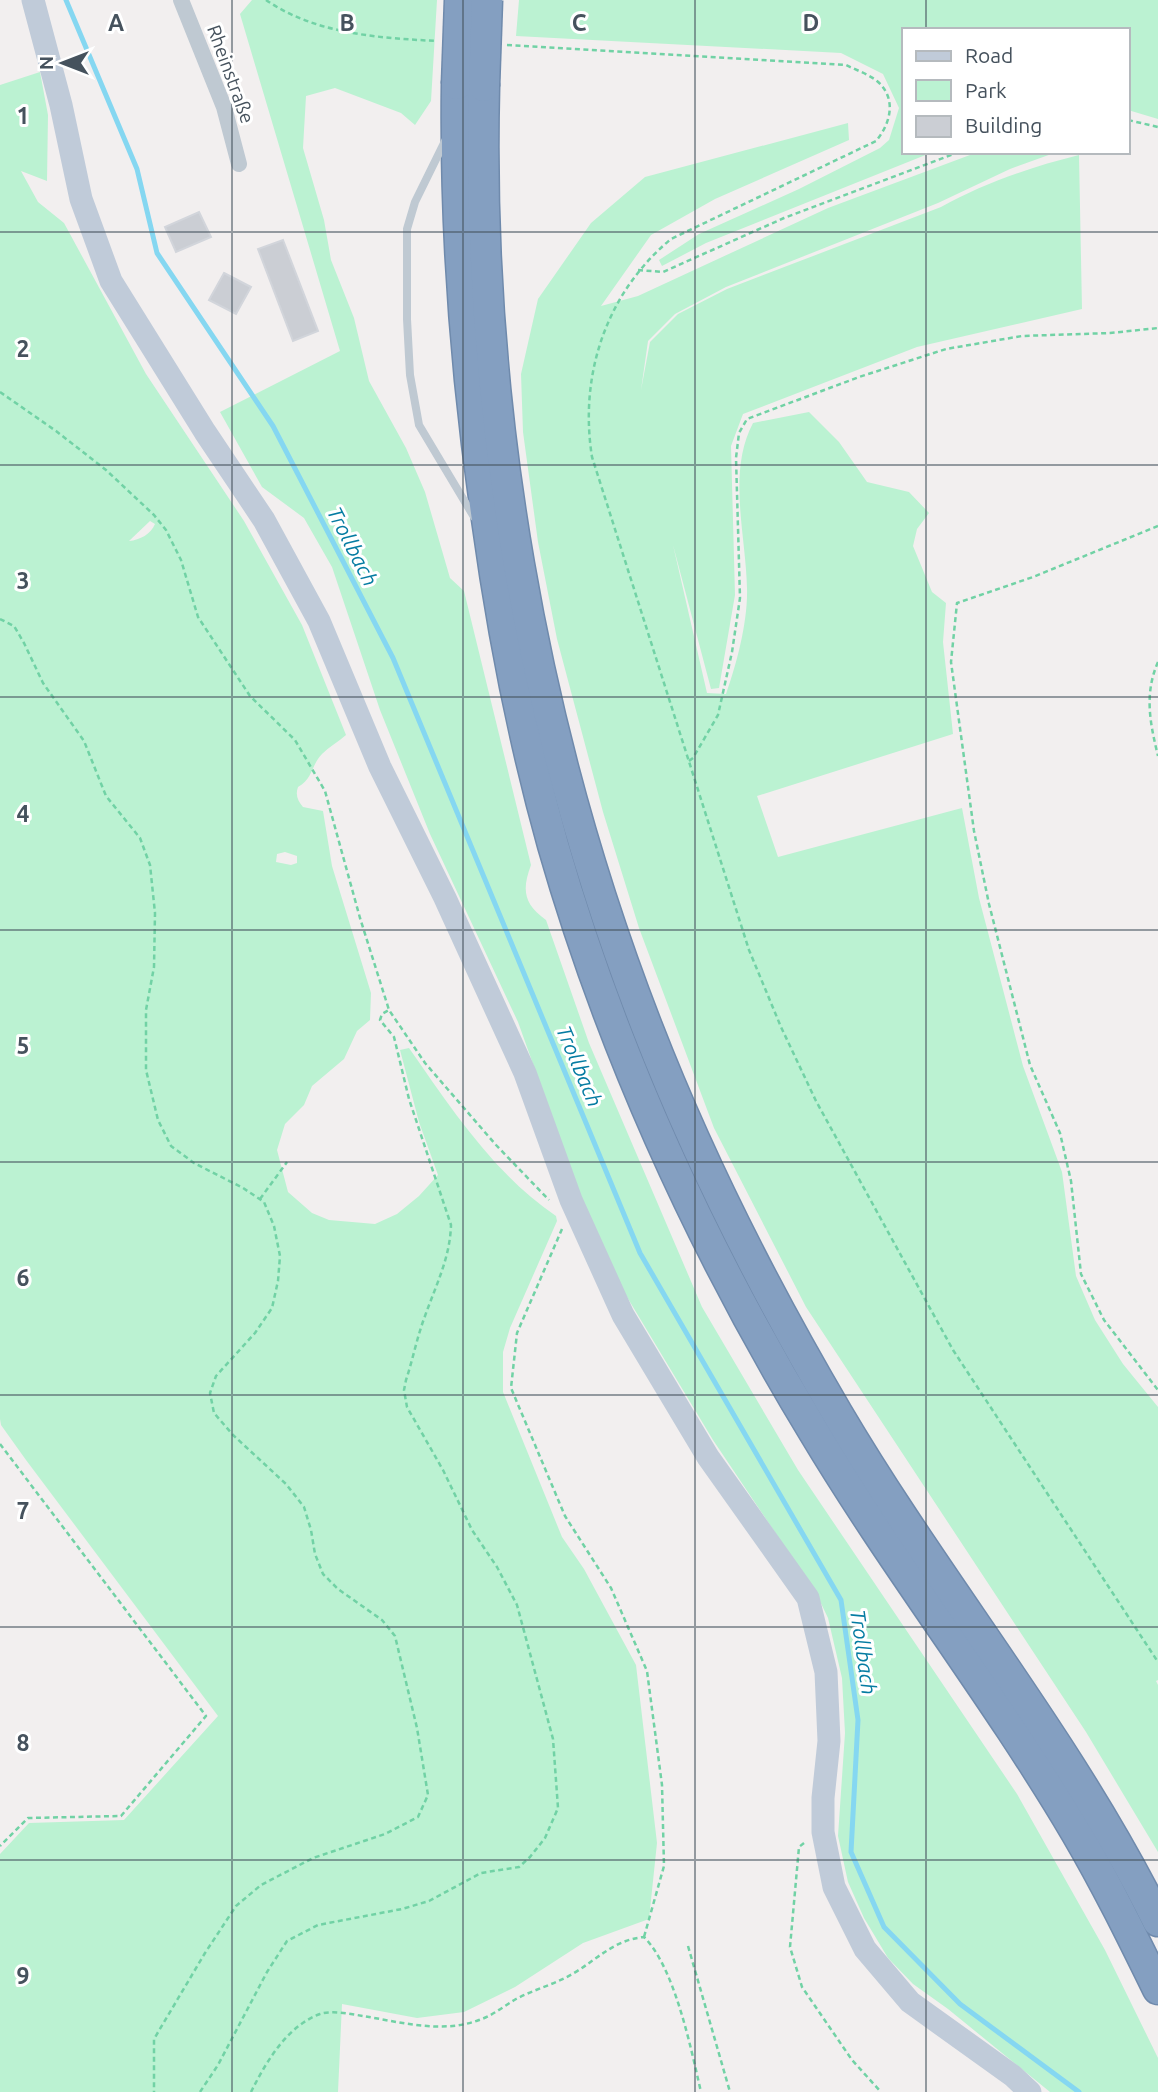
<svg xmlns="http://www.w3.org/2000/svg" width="1158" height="2092" font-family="Ubuntu,sans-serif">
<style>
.green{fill:#bbf2d2;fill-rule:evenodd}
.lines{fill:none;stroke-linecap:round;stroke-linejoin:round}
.stream{stroke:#85d7f1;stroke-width:5}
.building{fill:#cbced4;stroke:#d2d5db;stroke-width:2}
.highway-casing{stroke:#6f8aac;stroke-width:33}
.path{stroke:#71d2a5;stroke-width:2.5;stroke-dasharray:5 3.5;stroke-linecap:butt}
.lane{stroke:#bfc9d2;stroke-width:8}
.street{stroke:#bfc9d2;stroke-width:16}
.secondary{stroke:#c0cbd9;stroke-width:23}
.highway{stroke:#849fc1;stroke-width:30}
.highway-bridge-casing{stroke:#6f8aac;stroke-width:33;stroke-linecap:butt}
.highway-bridge{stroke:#849fc1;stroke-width:30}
.grid{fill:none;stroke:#46525d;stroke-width:2;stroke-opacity:0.55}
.labels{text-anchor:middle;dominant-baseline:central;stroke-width:6;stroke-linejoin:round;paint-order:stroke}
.street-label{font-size:19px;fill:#46525d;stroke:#fff}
.water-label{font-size:21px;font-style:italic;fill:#057ca2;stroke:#fff}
.grid-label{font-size:23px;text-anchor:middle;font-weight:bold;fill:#46525d;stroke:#fff;stroke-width:6;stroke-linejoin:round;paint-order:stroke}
</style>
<rect width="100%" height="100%" fill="#f2efef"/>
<g class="green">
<path d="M 252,0 L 437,0 L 431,101 L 415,125 L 401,113 L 335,88 L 306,96 L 303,148 L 324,220 L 331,260 L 354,318 L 369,381 L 406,448 L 425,492 L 450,578 L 464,591 L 531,865 C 522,889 523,904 546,920 L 589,1043 L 702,1307 L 798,1470 L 1017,1794 L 1105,1950 L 1158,2058 L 1158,2092 L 1050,2092 L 948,2009 L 913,1984 L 888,1958 L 864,1918 L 848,1882 L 838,1836 L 845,1733 L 842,1678 L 828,1618 L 817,1595 L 713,1440 L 624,1292 L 590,1223 L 518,1022 L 430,834 L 380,710 L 332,567 L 304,518 L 262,487 L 220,412 L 340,351 L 240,14 Z"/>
<path d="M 519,0 L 1158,0 L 1158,119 L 1128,110 L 1128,30 L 904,30 L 904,152 L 933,152 L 706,243 L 662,266 L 659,260 L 699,234 L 799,189 L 880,148 L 889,140 L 899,108 L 883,74 L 841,53 L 516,36 Z"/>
<path d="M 40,72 L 48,115 L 47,181 L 21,171 L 38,202 L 64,223 L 146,374 L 244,521 L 302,625 L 346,735 C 338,742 329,747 322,754 C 311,765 313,779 298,787 C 295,795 298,801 303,807 L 323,811 L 332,866 L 371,993 L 370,1020 L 357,1031 L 344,1059 L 312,1086 L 304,1105 L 285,1124 L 277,1150 L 288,1192 L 312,1213 L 329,1220 L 375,1224 L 397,1214 L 419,1196 L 438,1175 L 419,1122 L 400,1050 L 409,1048 C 451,1108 494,1174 556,1216 L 557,1221 L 510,1328 L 503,1352 L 503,1392 L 562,1537 L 584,1569 L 636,1665 L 657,1843 L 649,1919 L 583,1943 L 515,1987 L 464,2012 L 417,2018 L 342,2004 L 338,2092 L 0,2092 L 0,1854 L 29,1823 L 124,1820 L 218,1716 L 26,1460 L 1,1425 L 0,1419 L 0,85 ZM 150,521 L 155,524 C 151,534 140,540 129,541 ZM 285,852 L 297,856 L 297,863 L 291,865 L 276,862 L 277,854 Z"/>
<path d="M 848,123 L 849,140 L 715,199 L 651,235 L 601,306 L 638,296 L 828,208 L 978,152 L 1057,152 L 1010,169 L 938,203 L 726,287 L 675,314 L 648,341 L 641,390 L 650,342 L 678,314 L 727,289 L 941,207 C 984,183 1031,167 1079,155 L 1082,309 L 917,347 L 743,414 L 731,446 L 735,595 L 719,688 L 711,689 L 673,545 L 707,693 L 726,694 C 737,663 748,621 747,588 C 746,535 727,472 753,423 L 809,412 L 839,442 L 867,482 L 909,492 L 929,513 L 917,529 L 913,546 L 932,592 L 946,603 L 943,642 L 953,734 L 757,796 L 778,857 L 962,808 L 979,898 L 1023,1066 L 1062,1172 L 1076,1276 L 1095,1320 L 1123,1364 L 1158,1407 L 1158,1680 L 1156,1681 L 1158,1685 L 1158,1852 L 1086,1732 L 806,1307 L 714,1128 L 639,928 L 603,812 L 557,639 L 538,542 L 523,432 L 521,374 L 538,299 L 591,223 L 645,177 Z"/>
</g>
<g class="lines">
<path class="stream" d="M 66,0 L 137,169 L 157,253 L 273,426 L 393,658 L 640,1253 L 841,1600 L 858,1720 L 851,1852 L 884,1927 L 960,2004 L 1079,2092"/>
</g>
<g class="building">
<path d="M 199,212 L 211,237 L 176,252 L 165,227 Z"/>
<path d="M 283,240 L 318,331 L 293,341 L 258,249 Z"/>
<path d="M 224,273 L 251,287 L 236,314 L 209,300 Z"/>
</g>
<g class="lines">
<g class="highway-casing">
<g id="highway">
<path d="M 457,84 C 455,230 466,375 487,519 C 502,629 523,738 553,845 C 612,1051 703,1249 814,1432 C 896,1569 995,1695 1076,1832 C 1106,1883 1132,1936 1158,1989"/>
<path d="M 484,86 C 476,405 531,729 647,1027 C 699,1161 764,1289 837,1413 C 939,1586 1069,1741 1158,1921"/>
</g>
</g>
<g class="path">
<path d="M 266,0 C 315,34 379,38 437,41"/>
<path d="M 507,45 L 846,65 C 856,70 868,74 877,81 C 897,98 891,123 876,141 L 671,239 C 606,293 579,375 592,457 L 749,950 L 781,1027 L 816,1101 L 953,1350 L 1158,1662"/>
<path d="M 1128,120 L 1158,127"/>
<path d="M 638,270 L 663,272 L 784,218 L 959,152"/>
<path d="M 0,392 L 56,431 L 106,470 L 154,515 L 166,530 L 181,560 L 198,617 L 250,696 L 295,740 L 325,791 L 360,918 L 389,1010 L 425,1063 L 496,1145 L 549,1200"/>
<path d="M 1158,526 L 1033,577 L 957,603 L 951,662 L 974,831 L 989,904 L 1030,1065 L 1060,1133 L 1071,1181 L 1081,1274 L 1104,1320 L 1158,1390"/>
<path d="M 0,619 L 14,626 L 24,643 L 43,683 L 84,741 L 106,796 L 140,838 L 150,865 L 155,913 L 154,967 L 146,1010 L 146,1070 L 158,1120 L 171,1146 L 194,1163 L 243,1188 L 264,1202 L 274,1226 L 280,1256 L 278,1281 L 272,1308 L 255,1333 L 216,1376 L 210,1393 L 214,1413 L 233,1435 L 286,1484 L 304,1507 L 311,1530 L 315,1554 L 323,1574 L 338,1589 L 382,1620 L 395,1636 L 417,1728 L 428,1795 L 418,1817 L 385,1834 L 313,1858 L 261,1885 L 236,1906 L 205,1953 L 154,2039 L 154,2092"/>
<path d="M 1158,662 C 1144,694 1150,723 1158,756"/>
<path d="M 689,761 L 693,758 L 718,715 L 732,652 L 740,598 L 736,458 L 739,433 L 747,419 L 859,377 L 946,349 L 1022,336 L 1110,333 L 1158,328"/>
<path d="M 260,1199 L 287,1162"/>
<path d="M 562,1229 L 517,1333 L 511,1388 L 565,1516 L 611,1588 L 647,1671 L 662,1785 L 664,1866 L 644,1937"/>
<path d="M 0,1444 L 206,1716 L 121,1816 L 28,1818 L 0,1846"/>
<path d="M 804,1843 L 799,1847 L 790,1947 L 802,1987 L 852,2060 L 881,2092"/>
<path d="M 688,1946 L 730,2092"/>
<path d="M 200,2092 L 218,2065 L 267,1972 L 287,1941 L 318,1925 L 402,1909 L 429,1901 L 481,1873 L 519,1867 L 530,1857 L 545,1838 L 558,1808 L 553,1739 L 517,1605 L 497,1567 L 472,1530 L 443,1470 L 407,1407 L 404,1390 L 406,1380 C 413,1359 417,1337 425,1316 C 436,1285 450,1258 451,1225 L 409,1099 L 394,1037 L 380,1020 L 382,1014 L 389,1010"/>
<path d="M 251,2092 C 266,2062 287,2026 320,2014 C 333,2010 350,2014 363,2016 C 400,2022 442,2034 479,2020 C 492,2016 504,2006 516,1999 C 535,1989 556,1984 574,1973 C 599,1958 614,1940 644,1937 C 675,1968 691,2049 701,2092"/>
</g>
<path class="lane" d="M 446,139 L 415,202 L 407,229 L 407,319 L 410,375 L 419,425 L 474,517"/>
<path class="street" d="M 181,0 L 224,107 L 239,164"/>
<path class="secondary" d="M 33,0 L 61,105 L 81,199 L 111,281 L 205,432 L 264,520 L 319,621 L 380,767 L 445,898 L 525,1073 L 571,1200 L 623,1315 L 708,1457 L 808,1598 L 826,1672 L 829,1741 L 823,1798 L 823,1832 L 834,1887 L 865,1949 L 910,2002 L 1013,2076 L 1030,2092"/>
<use href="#highway" class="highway"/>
<g class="highway-bridge-casing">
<g id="highway-bridge">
<path d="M 457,84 L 460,0"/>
<path d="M 484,86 L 487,0"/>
</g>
</g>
<use href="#highway-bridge" class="highway-bridge"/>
</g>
<path class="grid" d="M 232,0 L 232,2092M 463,0 L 463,2092M 695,0 L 695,2092M 926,0 L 926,30M 926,152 L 926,2092M 0,232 L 1158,232M 0,465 L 1158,465M 0,697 L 1158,697M 0,930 L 1158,930M 0,1162 L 1158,1162M 0,1395 L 1158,1395M 0,1627 L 1158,1627M 0,1860 L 1158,1860"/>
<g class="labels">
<g class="street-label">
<text transform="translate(231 74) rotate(70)">Rheinstraße</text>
</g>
<g class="water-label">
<text transform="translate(353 546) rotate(63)">Trollbach</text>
<text transform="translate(580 1066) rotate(67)">Trollbach</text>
<text transform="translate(864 1652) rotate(82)">Trollbach</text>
</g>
</g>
<g class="grid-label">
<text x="116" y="31">A</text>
<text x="347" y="31">B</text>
<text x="579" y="31">C</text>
<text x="811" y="31">D</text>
<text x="23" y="124">1</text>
<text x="23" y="357">2</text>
<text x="23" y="589">3</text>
<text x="23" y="822">4</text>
<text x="23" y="1054">5</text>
<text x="23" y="1286">6</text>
<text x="23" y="1519">7</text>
<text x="23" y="1751">8</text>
<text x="23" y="1984">9</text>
</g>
<rect x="902" y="28" width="228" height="126" fill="#ffffff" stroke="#b5babe" stroke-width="2"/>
<rect x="916" y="51" width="35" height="10" fill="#c0cbd9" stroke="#b5babe" stroke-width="2"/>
<text x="965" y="63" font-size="21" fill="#46525d">Road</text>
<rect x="916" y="80" width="35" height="21" fill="#bbf2d2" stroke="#b5babe" stroke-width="2"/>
<text x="965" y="98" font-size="21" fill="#46525d">Park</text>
<rect x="916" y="116" width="35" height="21" fill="#cbced4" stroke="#b5babe" stroke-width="2"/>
<text x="965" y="133" font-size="21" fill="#46525d">Building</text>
<g transform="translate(63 63) rotate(270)" stroke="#ffffff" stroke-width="5" paint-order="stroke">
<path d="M0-5L12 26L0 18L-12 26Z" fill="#46525d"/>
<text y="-10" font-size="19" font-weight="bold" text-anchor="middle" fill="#46525d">N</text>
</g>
</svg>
